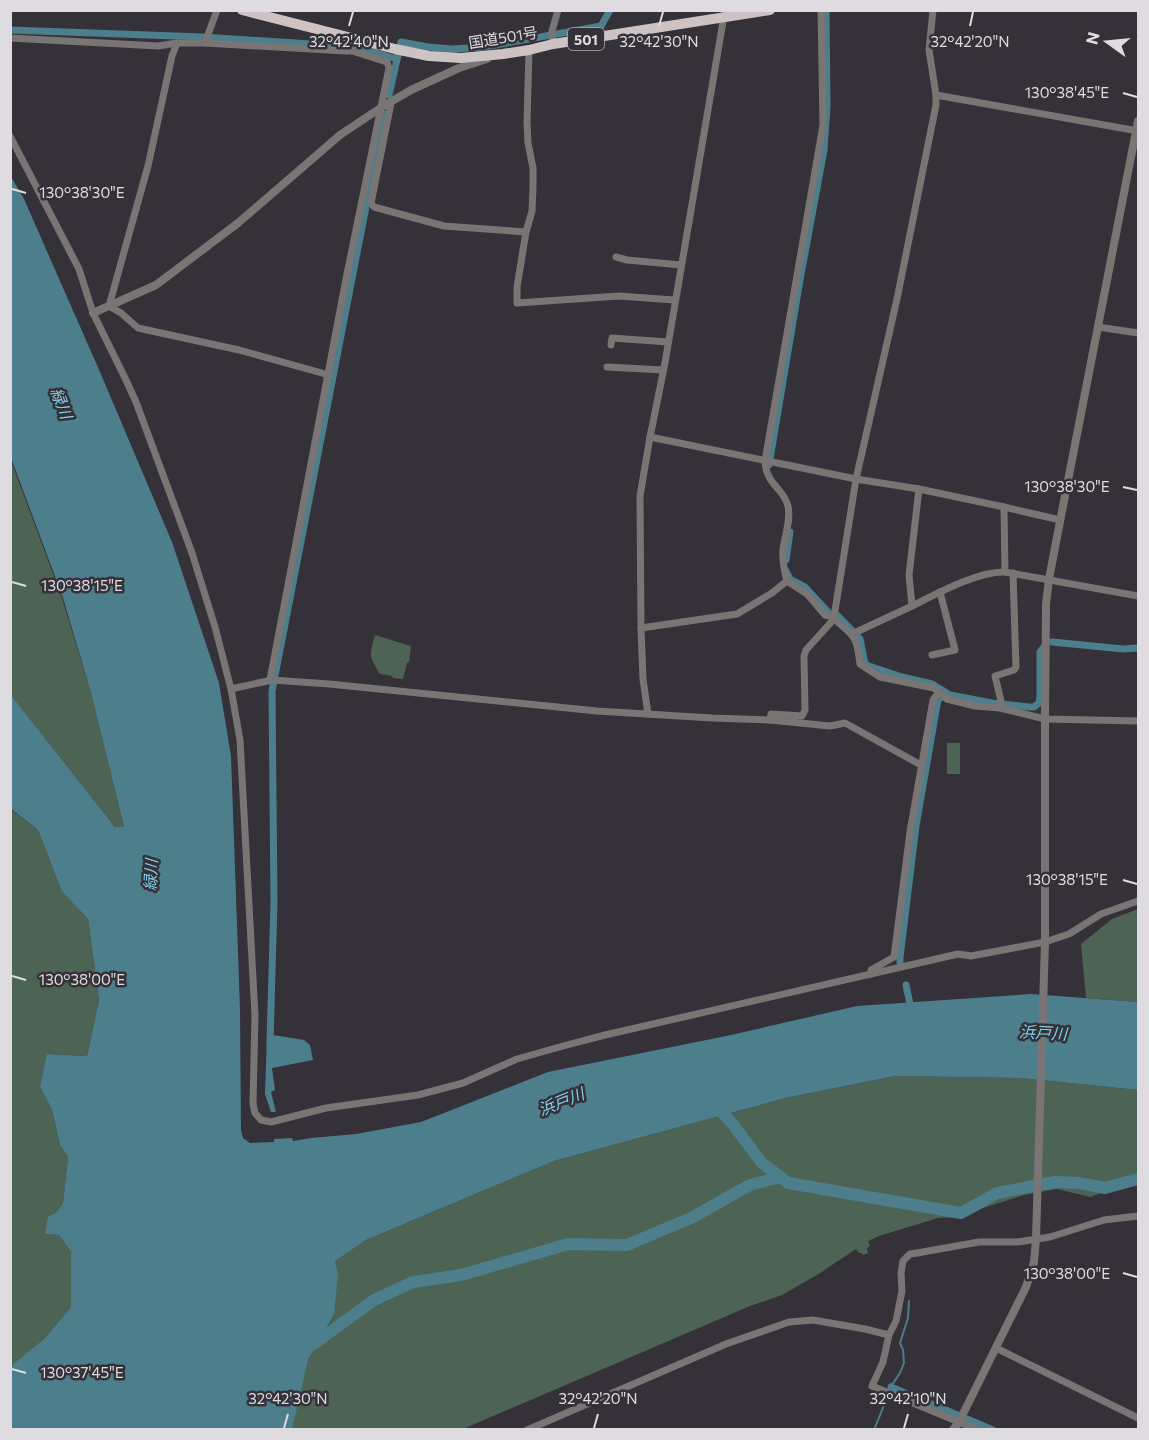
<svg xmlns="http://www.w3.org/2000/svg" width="1149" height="1440" font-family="Commissioner,'Noto Sans JP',sans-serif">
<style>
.green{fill:#4d6354}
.water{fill:#4c7e8c}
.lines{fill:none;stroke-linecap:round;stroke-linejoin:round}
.stream{stroke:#4c7e8c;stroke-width:2}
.canal{stroke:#4c7e8c;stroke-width:7}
.river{stroke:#4c7e8c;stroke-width:12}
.minor{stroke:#7a7575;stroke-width:7}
.tertiary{stroke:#7a7575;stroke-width:8}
.trunk{stroke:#cec3c4;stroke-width:10}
.ticks{fill:none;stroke:#dfdce1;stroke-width:2}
.labels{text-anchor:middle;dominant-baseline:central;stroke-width:5;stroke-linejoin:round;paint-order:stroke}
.shield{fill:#353138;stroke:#aca9ae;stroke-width:1.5}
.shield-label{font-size:14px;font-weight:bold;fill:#dfdce1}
.street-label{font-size:15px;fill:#dfdce1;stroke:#353138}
.water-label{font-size:16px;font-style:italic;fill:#7ed3ea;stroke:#353138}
.ticks-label{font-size:15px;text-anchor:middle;fill:#dfdce1;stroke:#353138;stroke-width:5;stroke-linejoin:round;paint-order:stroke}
</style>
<rect width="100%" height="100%" fill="#353138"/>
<g class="green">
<path d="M 10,458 L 62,598 L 91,693 L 124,827 L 115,827 L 11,695 Z"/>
<path d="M 375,635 L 411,646 L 409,662 L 407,663 L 403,679 L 393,678 L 392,676 L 380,674 C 369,656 369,656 375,635 Z"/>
<rect x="947" y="743" width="13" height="31"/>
<path d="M 10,809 L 38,830 L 62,892 L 88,919 L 99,1000 L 87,1056 L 48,1054 L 40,1087 L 52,1110 L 60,1145 L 68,1157 L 63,1203 L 45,1234 L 59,1235 L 71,1252 L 71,1307 L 43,1340 L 23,1430 L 10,1429 Z"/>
<path d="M 1138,909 L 1138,1002 L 1086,998 L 1081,944 L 1112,919 Z"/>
<path d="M 895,1076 L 1021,1078 L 1138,1090 L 1138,1181 L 1090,1197 L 1057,1189 L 1024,1195 L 986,1207 L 962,1217 L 938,1218 L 879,1236 L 868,1241 L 870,1246 L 867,1248 L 868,1253 L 863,1255 L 862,1253 L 859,1253 L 856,1249 L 817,1275 L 782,1295 L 750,1306 L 463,1429 L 280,1429 L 308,1360 L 334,1316 L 334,1261 L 366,1240 L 554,1161 L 786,1098 Z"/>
</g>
<g class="water">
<path d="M 10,175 L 24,199 L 100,372 L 172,542 L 219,683 L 231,756 L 240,1009 L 241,1130 L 243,1138 L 250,1143 L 274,1142 L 274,1139 L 292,1138 L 293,1141 L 311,1138 L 356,1134 L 421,1122 L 548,1072 L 731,1035 L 857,1006 L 1031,994 L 1138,1002 L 1138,1090 L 1021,1078 L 895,1076 L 786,1098 L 554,1161 L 366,1240 L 335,1261 L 338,1273 L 334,1315 L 308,1360 L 292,1429 L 11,1429 L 11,1366 L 43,1340 L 71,1307 L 71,1252 L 59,1235 L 45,1234 L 48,1217 L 57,1212 L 63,1203 L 68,1157 L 60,1145 L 52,1110 L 40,1087 L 47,1054 L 87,1056 L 99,1000 L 88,919 L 62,892 L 38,830 L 11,809 L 11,695 L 115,827 L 124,827 L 91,693 L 63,598 L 11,458 Z"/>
<path d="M 267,1034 L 304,1040 L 310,1045 L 313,1060 L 272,1068 L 275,1090 L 271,1092 L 276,1112 L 271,1112 L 265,1094 Z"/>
</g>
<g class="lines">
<path class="stream" d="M 874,1430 L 892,1385 L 900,1373 L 904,1363 L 903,1350 L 900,1343 L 908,1318 L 909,1301"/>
<g class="canal">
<path d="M 10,30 L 203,37 L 326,45 L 347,45 L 397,59"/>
<path d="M 389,95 L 401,42 L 428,47 L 452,49 L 484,47 L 601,26 L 610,10"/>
<path d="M 769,465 L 800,280 L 824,150 L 827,106 L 826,10"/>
<path d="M 786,560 L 790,532"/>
<path d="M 786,571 L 790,579 L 805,587 L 829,613"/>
<path d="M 838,616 L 860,639 L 865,664 L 869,666 L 902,677 L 932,684 L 950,695 L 992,703 L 1029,707 L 1034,707 L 1039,703 L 1040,696 L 1040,652 L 1043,648"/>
<path d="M 1052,642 L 1123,649 L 1138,648"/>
<path d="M 900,962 L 900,957 L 916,826 L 937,705 L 938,700 L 946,693"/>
<path d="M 906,985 L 911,1009"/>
<path d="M 270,1042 L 274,902 L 272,691 L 384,114"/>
<path d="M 891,1387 L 993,1430"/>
</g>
<g class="river">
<path d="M 714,1104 L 731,1122 L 762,1163 L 788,1183 L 961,1213 L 997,1193 L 1055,1182 L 1079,1183 L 1105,1188 L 1138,1179"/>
<path d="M 311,1346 L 374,1300 L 413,1282 L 461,1275 L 568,1244 L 627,1245 L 691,1218 L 750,1185 L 781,1177"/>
</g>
<g class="minor">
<path d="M 933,10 L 929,50 L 936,95 L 936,105 L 897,299 L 856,479 L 834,617 L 834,619 C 855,636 857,637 860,664 L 880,677 L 934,688 L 947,699 L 975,706 L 1000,708 L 1045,719 L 1138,721"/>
<path d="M 10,38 L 158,46 L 177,43 L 205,43 L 346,51 L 352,51 L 387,62 L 389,68 L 346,279 L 270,680"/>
<path d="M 177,43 L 172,56 L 148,166 L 109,306 L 121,313 L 138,328 L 239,350 L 329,375"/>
<path d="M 205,43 L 217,10"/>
<path d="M 553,44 L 552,31 L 558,10"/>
<path d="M 529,50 L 527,122 L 528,143 L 533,168 L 533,188 L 532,211 L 526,232 L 517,287 L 517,303 L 619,296 L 674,300"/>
<path d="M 936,95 L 1138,131"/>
<path d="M 391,103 L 371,203 L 374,207 L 444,226 L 526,232"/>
<path d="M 10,136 L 79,269 L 93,313 L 126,380 L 136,402 L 192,553 L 215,627 L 231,689 L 240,740 L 255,1015 L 253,1104 L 255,1113 L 261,1120 L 271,1122 L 326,1108 L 418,1095 L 463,1083 L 517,1059 L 563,1046 L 605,1035 L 958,954 L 971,956 L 1045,942 L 1069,934 L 1101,914 L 1138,901"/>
<path d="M 616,257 L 627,260 L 681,265"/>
<path d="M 1098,327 L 1138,333"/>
<path d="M 611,345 L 612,338 L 668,342"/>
<path d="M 607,367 L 663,370"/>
<path d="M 650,437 L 856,479 L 919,489 L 1004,507 L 1005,572 L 1138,596"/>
<path d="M 919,489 L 909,575 L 912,606 C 936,594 978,571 1005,572"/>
<path d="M 1004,507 L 1060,520"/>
<path d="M 787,581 C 784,570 782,560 783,549 C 785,535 791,520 788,506 C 783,487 766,485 765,461 L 823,125 L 821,10"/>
<path d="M 641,628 L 737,614 L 772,593 L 787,581 L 807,594 L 825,615 L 834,617"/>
<path d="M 852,634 L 912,606"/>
<path d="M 932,655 L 955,650 L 940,592"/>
<path d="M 231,689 L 272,680 L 329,684 L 597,711 L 712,718 L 770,720 L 830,726 L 845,723 L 921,765"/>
<path d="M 1000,708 L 1001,701 L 995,676 L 1014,670 L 1016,667 L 1013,573"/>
<path d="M 648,714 L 643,679 L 641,628 L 640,496 L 650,437 L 665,363 L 725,10"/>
<path d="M 770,720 L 771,714 L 802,716 L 805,710 L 804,656 L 806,650 L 834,619"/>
<path d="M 871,974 L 871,970 L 894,957 L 910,832 L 933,700 L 939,692"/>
<path d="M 996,1348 L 1138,1418"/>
<path d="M 527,1430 L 726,1344 L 789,1322 L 813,1320 L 865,1329 L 889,1335"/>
<path d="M 978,1430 L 872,1386 L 883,1362 L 889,1335 L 896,1321 L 902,1291 L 901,1273 L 903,1261 L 910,1254 L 917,1253 L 979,1242 L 1018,1242 L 1050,1237 L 1104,1220 L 1138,1216"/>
</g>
<g class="tertiary">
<path d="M 93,313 L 156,285 L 238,223 L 340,135 L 382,107 L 411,90 L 459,68 L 487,59"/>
<path d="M 953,1430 L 959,1422 L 1026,1287 L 1034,1262 L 1036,1239 L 1045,942 L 1045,719 L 1046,604 L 1049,579 L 1057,537 L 1138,121"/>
</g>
<path class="trunk" d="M 242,10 L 395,49 L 429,56 L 461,58 L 503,54 L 529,50 L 553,44 L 770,10"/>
</g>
<path class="ticks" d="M 349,26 L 353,12M 659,26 L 663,12M 970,26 L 973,12M 1123,93 L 1137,97M 12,189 L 26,193M 1123,487 L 1137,490M 12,582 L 26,586M 1123,880 L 1137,884M 12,976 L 26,980M 1123,1273 L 1137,1277M 12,1369 L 26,1373M 284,1428 L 288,1414M 594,1428 L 598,1414M 904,1428 L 908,1414"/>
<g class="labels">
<rect class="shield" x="568" y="28" width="36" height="22" rx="4.5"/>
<g class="shield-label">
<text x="586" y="39">501</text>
</g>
<g class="street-label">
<text transform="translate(503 37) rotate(-9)">国道501号</text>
</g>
<g class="water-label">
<text transform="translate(62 403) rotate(69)">緑川</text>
<text transform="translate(150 875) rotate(-87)">緑川</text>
<text transform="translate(1043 1032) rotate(3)">浜戸川</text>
<text transform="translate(561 1101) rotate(-22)">浜戸川</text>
</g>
</g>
<g class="ticks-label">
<text x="349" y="47">32°42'40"N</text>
<text x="659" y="47">32°42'30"N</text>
<text x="970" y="47">32°42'20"N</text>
<text x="1067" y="98">130°38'45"E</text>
<text x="82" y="198">130°38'30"E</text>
<text x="1067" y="492">130°38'30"E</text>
<text x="82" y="591">130°38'15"E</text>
<text x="1067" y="885">130°38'15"E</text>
<text x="82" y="985">130°38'00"E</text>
<text x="1067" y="1279">130°38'00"E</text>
<text x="82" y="1378">130°37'45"E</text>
<text x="288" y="1404">32°42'30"N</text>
<text x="598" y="1404">32°42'20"N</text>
<text x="908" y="1404">32°42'10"N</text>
</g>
<rect width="1149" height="1440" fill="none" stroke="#dfdce1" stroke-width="24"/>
<g transform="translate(1107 42) rotate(285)" stroke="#353138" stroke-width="4.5" paint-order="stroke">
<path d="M0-4.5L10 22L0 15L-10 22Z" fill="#dfdce1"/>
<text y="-9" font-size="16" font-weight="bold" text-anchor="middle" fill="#dfdce1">N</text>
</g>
</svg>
